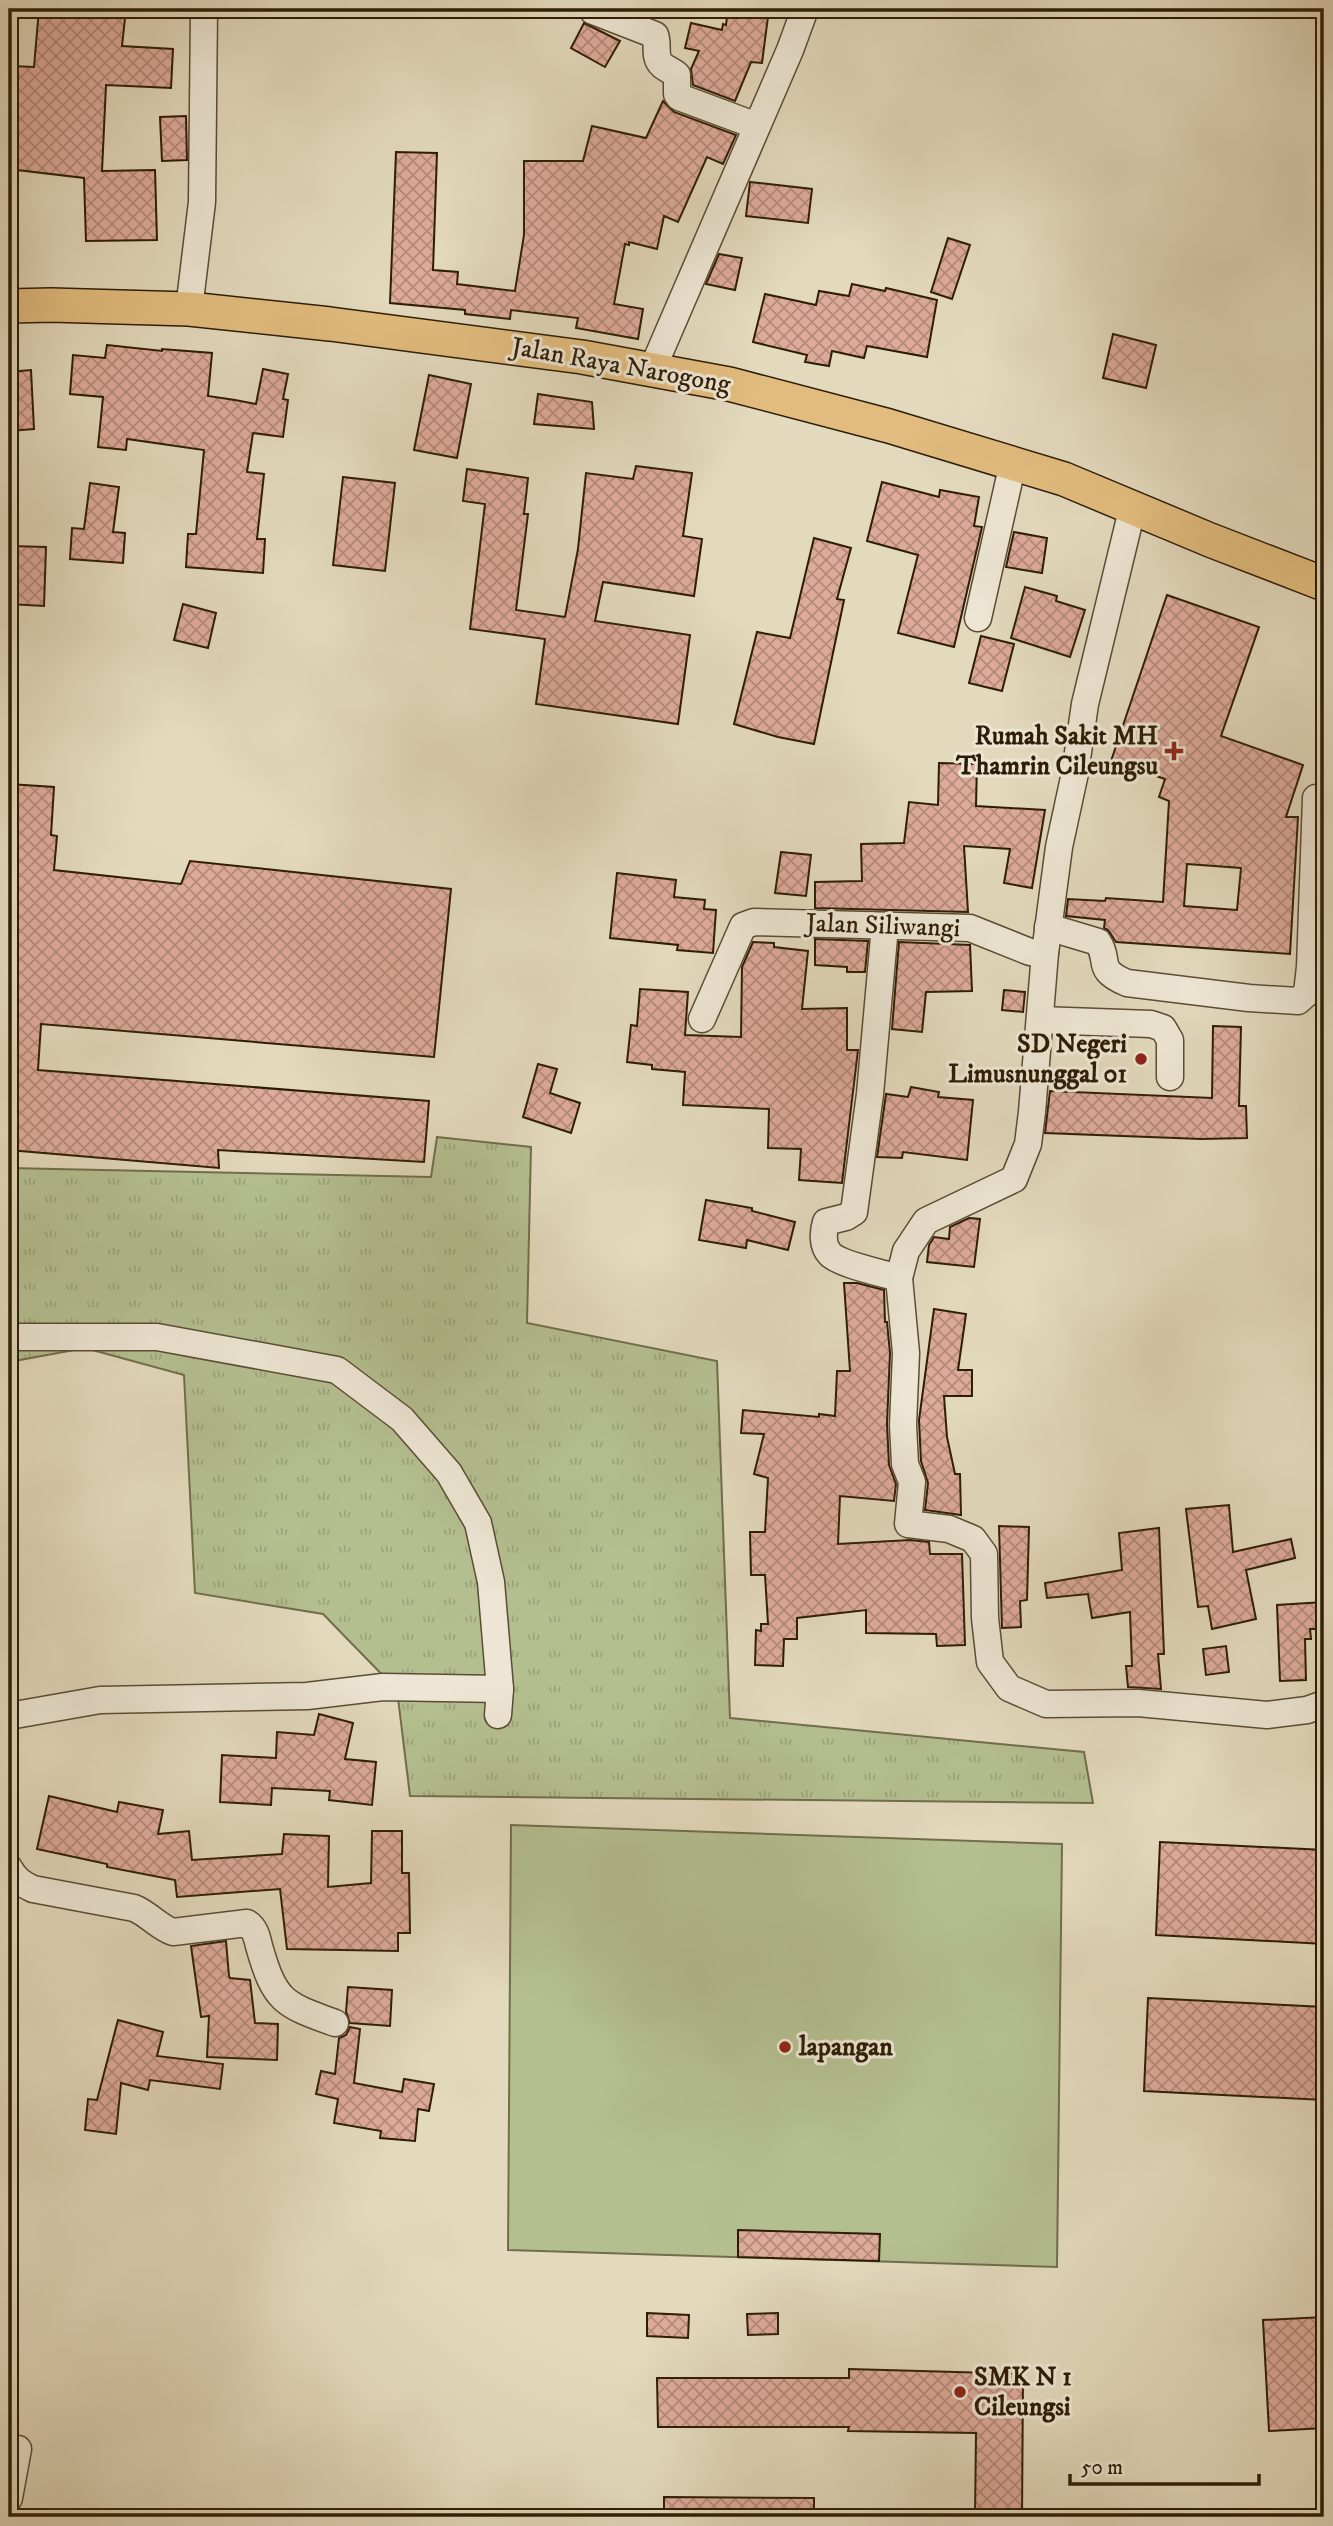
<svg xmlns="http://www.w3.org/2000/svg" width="1333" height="2526" font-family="'IM FELL DW Pica',serif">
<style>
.grass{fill:url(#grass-tufts);stroke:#716e4b;stroke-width:2}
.garden{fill:#b4bf90;stroke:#716e4b;stroke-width:2}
.building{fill:url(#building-cross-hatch);stroke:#2e1d06;stroke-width:2;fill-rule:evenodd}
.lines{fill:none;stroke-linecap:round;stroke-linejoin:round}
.minor-casing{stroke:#5b4c34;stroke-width:29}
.major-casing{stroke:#2e1d06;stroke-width:36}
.minor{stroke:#ede6d4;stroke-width:26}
.major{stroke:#e2bc7e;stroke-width:33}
.poi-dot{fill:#8f2418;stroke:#ede6d4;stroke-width:2.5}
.labels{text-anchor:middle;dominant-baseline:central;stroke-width:6;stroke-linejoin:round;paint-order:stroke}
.street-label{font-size:26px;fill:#2e1d06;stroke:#ede6d4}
.poi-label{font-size:26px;font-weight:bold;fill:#2e1d06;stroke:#ede6d4;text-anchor:end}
</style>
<defs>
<pattern id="grass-tufts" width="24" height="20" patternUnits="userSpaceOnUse" patternTransform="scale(1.75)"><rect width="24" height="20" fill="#b4bf90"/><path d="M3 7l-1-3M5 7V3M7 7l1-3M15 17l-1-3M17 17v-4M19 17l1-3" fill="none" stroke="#9ba47b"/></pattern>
<pattern id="building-cross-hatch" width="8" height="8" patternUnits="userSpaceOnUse" patternTransform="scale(1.75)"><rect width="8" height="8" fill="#deaa9b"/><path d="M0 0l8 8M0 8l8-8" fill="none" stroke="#b48a7c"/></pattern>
</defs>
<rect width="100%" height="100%" fill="#e3d9bd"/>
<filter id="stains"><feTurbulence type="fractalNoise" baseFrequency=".00286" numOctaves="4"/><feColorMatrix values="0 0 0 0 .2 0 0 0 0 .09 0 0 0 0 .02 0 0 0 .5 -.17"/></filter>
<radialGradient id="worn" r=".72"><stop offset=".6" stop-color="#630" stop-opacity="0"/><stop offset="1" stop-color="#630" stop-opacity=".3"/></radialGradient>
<path class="grass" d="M 437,1137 L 531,1147 L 527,1323 L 717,1361 L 730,1718 L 1084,1752 L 1093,1803 L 410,1796 L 397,1690 L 323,1614 L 195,1593 L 184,1375 L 85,1348 L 9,1362 L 9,1168 L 431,1177 Z"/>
<path class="garden" d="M 511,1825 L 1062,1844 L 1057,2267 L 508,2250 Z"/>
<g class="building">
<path d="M 39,9 L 126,9 L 122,46 L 173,49 L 171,88 L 106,85 L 102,171 L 155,170 L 157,240 L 86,241 L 84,178 L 9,169 L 12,66 L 34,67 Z"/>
<path d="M 728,9 L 769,9 L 762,63 L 751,62 L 735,101 L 693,85 L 691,69 L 699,51 L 685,48 L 691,23 L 722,30 L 723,24 L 726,25 Z"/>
<path d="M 584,23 L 620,41 L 605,67 L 571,48 Z"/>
<path d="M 663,101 L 674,112 L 736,135 L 723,164 L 707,157 L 678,222 L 664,216 L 657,249 L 629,242 L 629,245 L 625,244 L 614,304 L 643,309 L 638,339 L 576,328 L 578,318 L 511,310 L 510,319 L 465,314 L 465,310 L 390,303 L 396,152 L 437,153 L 433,270 L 458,272 L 457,284 L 515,291 L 524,235 L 524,161 L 583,161 L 592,126 L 646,138 Z"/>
<path d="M 186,116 L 187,160 L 162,161 L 160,117 Z"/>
<path d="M 750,182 L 812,189 L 808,223 L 746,216 Z"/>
<path d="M 948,238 L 970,245 L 952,299 L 931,292 Z"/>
<path d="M 719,254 L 742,258 L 735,290 L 706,284 Z"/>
<path d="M 852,284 L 885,291 L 886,288 L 937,300 L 927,357 L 867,346 L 864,358 L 832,351 L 829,366 L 805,362 L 807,355 L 753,342 L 765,294 L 816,305 L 819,291 L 849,296 Z"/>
<path d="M 1113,334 L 1156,345 L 1146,388 L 1103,378 Z"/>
<path d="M 107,345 L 162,351 L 162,349 L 212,353 L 208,396 L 235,400 L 256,404 L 263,369 L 288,374 L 283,399 L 288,400 L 283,437 L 253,433 L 247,472 L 264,474 L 257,539 L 265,539 L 263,573 L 186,567 L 188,534 L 196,534 L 204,450 L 127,439 L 126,450 L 98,447 L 103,397 L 70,394 L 73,355 L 105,358 Z"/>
<path d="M 31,370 L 34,429 L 9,431 L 9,372 Z"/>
<path d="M 429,375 L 471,384 L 457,458 L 414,450 Z"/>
<path d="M 538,394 L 592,402 L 594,429 L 534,424 Z"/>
<path d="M 636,466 L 692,473 L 683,536 L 702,539 L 694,596 L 603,582 L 595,621 L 690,635 L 678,724 L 536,704 L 545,639 L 470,629 L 485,504 L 463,501 L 467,469 L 528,478 L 524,514 L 528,514 L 516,610 L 565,617 L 578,549 L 586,473 L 633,479 Z"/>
<path d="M 343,477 L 395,483 L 385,571 L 333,565 Z"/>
<path d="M 882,482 L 939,497 L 940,490 L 979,497 L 974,526 L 982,527 L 954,647 L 898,633 L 918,555 L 867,541 Z"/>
<path d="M 90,483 L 119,487 L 113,532 L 125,533 L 123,563 L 70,559 L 72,528 L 84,529 Z"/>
<path d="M 1014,532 L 1047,538 L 1042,573 L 1006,567 Z"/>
<path d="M 814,538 L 851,548 L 837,599 L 844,600 L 814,744 L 778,737 L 734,724 L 757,632 L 790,638 Z"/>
<path d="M 11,546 L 46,547 L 44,606 L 9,604 Z"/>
<path d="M 1025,587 L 1057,596 L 1056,601 L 1085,610 L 1070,657 L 1011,638 Z"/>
<path d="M 1167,595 L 1259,627 L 1221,736 L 1303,765 L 1286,817 L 1298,817 L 1290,954 L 1116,942 L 1108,930 L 1104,928 L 1105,920 L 1066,916 L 1068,899 L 1105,901 L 1106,898 L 1163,902 L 1169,801 L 1159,797 L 1165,779 L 1111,761 ZM 1187,864 L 1241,868 L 1237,910 L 1184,906 Z"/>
<path d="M 183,604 L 216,613 L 208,648 L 174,640 Z"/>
<path d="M 981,636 L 1014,644 L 1002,691 L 969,683 Z"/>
<path d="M 939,763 L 977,764 L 976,806 L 1045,810 L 1032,888 L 1004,883 L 1010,849 L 964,846 L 968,912 L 815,908 L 815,882 L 862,881 L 861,844 L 904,843 L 909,802 L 938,805 Z"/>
<path d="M 9,784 L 54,787 L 51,835 L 57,836 L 54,870 L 181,884 L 190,861 L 451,889 L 434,1057 L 41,1024 L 38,1070 L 429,1101 L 424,1162 L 218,1150 L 219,1168 L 9,1150 Z"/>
<path d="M 781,852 L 811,855 L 806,896 L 775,893 Z"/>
<path d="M 617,873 L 676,880 L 674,897 L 705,900 L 704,909 L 716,910 L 713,953 L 677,950 L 678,945 L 610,938 Z"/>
<path d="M 815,939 L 868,941 L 865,972 L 847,972 L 847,967 L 815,965 Z"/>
<path d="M 753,942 L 774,943 L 774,947 L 808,951 L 802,1009 L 847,1008 L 847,1050 L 858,1050 L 842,1183 L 799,1180 L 801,1149 L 768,1148 L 769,1109 L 683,1105 L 685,1072 L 652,1069 L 652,1065 L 627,1062 L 631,1025 L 637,1026 L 640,989 L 688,992 L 685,1035 L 741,1037 L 742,967 Z"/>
<path d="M 899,942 L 970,945 L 972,991 L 926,992 L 922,1032 L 892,1029 Z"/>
<path d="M 1004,990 L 1025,992 L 1023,1012 L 1002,1010 Z"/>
<path d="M 1213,1026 L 1241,1027 L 1239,1106 L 1246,1106 L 1247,1138 L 1201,1139 L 1045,1133 L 1050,1091 L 1212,1098 Z"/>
<path d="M 538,1064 L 557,1069 L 550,1093 L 580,1103 L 571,1133 L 523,1117 Z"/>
<path d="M 911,1087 L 939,1092 L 938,1097 L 973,1100 L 967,1160 L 903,1152 L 902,1158 L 877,1157 L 886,1094 L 908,1097 Z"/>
<path d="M 706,1200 L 752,1208 L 752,1211 L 795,1222 L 788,1250 L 747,1240 L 746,1248 L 699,1240 Z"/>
<path d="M 969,1218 L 980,1219 L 974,1267 L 927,1262 L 929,1245 L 934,1237 L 949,1239 L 950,1227 Z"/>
<path d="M 844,1283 L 857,1283 L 884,1290 L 885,1322 L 887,1322 L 890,1353 L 887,1424 L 889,1465 L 896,1484 L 894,1501 L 840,1496 L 838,1544 L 910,1540 L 929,1542 L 930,1554 L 962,1554 L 965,1645 L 937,1646 L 936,1634 L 866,1633 L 866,1610 L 797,1618 L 797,1639 L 784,1639 L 783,1666 L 755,1665 L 756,1630 L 761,1631 L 761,1624 L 768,1624 L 765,1575 L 751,1575 L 750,1532 L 765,1532 L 768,1478 L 754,1474 L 764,1434 L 741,1433 L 743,1410 L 819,1417 L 819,1414 L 835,1416 L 837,1371 L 850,1371 Z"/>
<path d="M 934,1309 L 966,1314 L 958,1370 L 972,1370 L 972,1396 L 944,1396 L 947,1437 L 955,1474 L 960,1474 L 961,1515 L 925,1510 L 928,1483 L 921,1461 L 919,1420 Z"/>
<path d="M 1229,1505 L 1233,1552 L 1291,1539 L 1295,1558 L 1246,1570 L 1256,1619 L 1212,1629 L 1208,1606 L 1198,1607 L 1186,1509 Z"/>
<path d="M 999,1526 L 1029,1527 L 1027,1600 L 1020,1601 L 1021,1627 L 1002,1628 Z"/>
<path d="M 1159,1528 L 1164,1654 L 1158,1654 L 1161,1689 L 1128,1687 L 1126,1666 L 1132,1666 L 1130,1612 L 1092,1618 L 1088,1594 L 1047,1598 L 1045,1583 L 1122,1570 L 1119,1533 Z"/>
<path d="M 1324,1602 L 1324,1629 L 1310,1629 L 1311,1639 L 1305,1639 L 1306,1680 L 1280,1681 L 1277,1605 Z"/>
<path d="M 1226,1646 L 1229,1672 L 1206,1675 L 1203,1649 Z"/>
<path d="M 319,1714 L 353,1723 L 345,1759 L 376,1762 L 372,1805 L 329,1800 L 330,1791 L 272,1788 L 271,1805 L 220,1802 L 222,1755 L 276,1758 L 277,1732 L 314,1735 Z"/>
<path d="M 49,1796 L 117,1812 L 119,1802 L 163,1810 L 158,1834 L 189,1831 L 192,1860 L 282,1854 L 284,1834 L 329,1836 L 328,1887 L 371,1883 L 372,1831 L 402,1831 L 402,1873 L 409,1873 L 410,1933 L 398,1933 L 398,1951 L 287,1949 L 280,1889 L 177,1897 L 175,1880 L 107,1867 L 107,1864 L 37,1849 Z"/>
<path d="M 1160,1842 L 1324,1850 L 1324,1944 L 1156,1935 Z"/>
<path d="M 226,1941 L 229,1976 L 230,1978 L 250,1980 L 255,2023 L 278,2024 L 277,2060 L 207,2057 L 209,2016 L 201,2017 L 191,1946 Z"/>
<path d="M 348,1987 L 392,1990 L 390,2026 L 350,2023 L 346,2012 Z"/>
<path d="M 1148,1998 L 1324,2007 L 1324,2100 L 1144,2091 Z"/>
<path d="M 118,2020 L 163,2032 L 157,2056 L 223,2064 L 220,2089 L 150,2080 L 148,2090 L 121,2083 L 116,2134 L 85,2130 L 88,2099 L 97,2100 Z"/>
<path d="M 350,2027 L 360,2029 L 354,2083 L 402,2092 L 404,2079 L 434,2084 L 429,2111 L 418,2109 L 415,2141 L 380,2138 L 381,2131 L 334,2123 L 338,2099 L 316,2094 L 321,2071 L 335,2074 L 339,2038 L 346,2035 Z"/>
<path d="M 738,2230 L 880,2234 L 879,2261 L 738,2257 Z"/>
<path d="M 647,2313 L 689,2315 L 688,2338 L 647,2336 Z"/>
<path d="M 778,2313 L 778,2334 L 748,2335 L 747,2314 Z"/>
<path d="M 1324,2317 L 1324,2428 L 1269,2431 L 1263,2320 Z"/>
<path d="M 849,2369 L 1023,2374 L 1022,2517 L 975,2517 L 976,2433 L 848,2431 L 849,2427 L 658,2427 L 657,2378 L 849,2378 Z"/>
<path d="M 664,2497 L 814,2498 L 814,2517 L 664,2517 Z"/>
</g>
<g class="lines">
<g class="minor-casing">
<g id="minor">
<path d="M 593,11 L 655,35 C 659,44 653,57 662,65 C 666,69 673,71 677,75 L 677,94 L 679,97 L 757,126"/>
<path d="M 189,309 L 202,202 L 204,9"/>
<path d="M 652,370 L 790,50 L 805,9"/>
<path d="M 1133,506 L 1085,704 L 1075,773 L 1059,847 L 1045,953 L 1032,1112 L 1028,1144 L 1014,1179 L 926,1221 L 906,1251 L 899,1278 L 906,1353 L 903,1425 L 905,1464 L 912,1482 L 908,1524 L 949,1529 L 973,1539 L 984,1554 L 985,1618 L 990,1662 L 1009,1688 L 1046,1704 L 1138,1703 L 1267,1715 L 1307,1710 L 1324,1704"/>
<path d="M 978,618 L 1013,463"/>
<path d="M 885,926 L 870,1094 L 854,1212 L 846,1217 L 826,1222 C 823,1232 822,1246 830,1254 C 839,1264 885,1274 899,1278"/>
<path d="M 1048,927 L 1098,942 C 1111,962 1094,969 1127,983 L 1249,998 L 1298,1001 L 1307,993 L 1310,967 L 1316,798"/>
<path d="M 702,1019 L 743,926 L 754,922 L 970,928 L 1030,952 L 1045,953"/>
<path d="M 1040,1020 L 1151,1024 L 1163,1028 L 1170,1040 L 1170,1077"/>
<path d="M 9,1337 L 157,1337 L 337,1370 L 402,1419 L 449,1473 L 478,1523 L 491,1582 L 500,1689 L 498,1715"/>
<path d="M 9,1716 L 100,1700 L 307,1696 L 383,1687 L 500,1689"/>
<path d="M 9,1868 C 15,1879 22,1884 33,1889 L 134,1908 C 149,1914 158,1927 173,1932 L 247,1923 C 255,1928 257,1937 259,1946 C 275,2002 283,2004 335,2023"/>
<path d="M 9,2498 L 18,2449"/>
</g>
</g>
<g class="major-casing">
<path id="major" d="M 9,306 L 51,305 L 189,309 L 330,324 L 582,357 L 729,384 L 889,426 L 1064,479 L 1210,540 L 1324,584"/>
</g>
<use href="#minor" class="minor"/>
<use href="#major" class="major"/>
</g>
<g class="poi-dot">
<path d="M1170.5 740.5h7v7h7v7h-7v7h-7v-7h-7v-7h7z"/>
<circle cx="1141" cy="1059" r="7"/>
<circle cx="785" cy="2047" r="7"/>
<circle cx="960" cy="2392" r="7"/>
</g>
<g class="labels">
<g class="street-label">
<text transform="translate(621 366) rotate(10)">Jalan Raya Narogong</text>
<text transform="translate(883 926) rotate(2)">Jalan Siliwangi</text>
</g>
<g class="poi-label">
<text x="1158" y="736">Rumah Sakit MH<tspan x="1158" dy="30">Thamrin Cileungsu</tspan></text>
<text x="1127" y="1044">SD Negeri<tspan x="1127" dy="30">Limusnunggal 01</tspan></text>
<text x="799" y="2047" text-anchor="start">lapangan</text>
<text x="974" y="2377" text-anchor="start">SMK N 1<tspan x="974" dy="30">Cileungsi</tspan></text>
</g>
</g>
<rect width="1333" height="2526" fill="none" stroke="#e3d9bd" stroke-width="35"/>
<rect x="10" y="10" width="1312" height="2505" fill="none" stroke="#2e1d06" stroke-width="3.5"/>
<rect x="18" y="18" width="1298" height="2491" fill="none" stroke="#2e1d06" stroke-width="2"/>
<path d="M1070 2474v10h189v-10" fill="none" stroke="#2e1d06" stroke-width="3.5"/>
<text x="1081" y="2474" font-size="21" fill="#2e1d06" stroke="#ede6d4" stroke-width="5" paint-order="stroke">50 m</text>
<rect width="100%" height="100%" filter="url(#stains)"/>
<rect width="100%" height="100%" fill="url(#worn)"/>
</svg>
